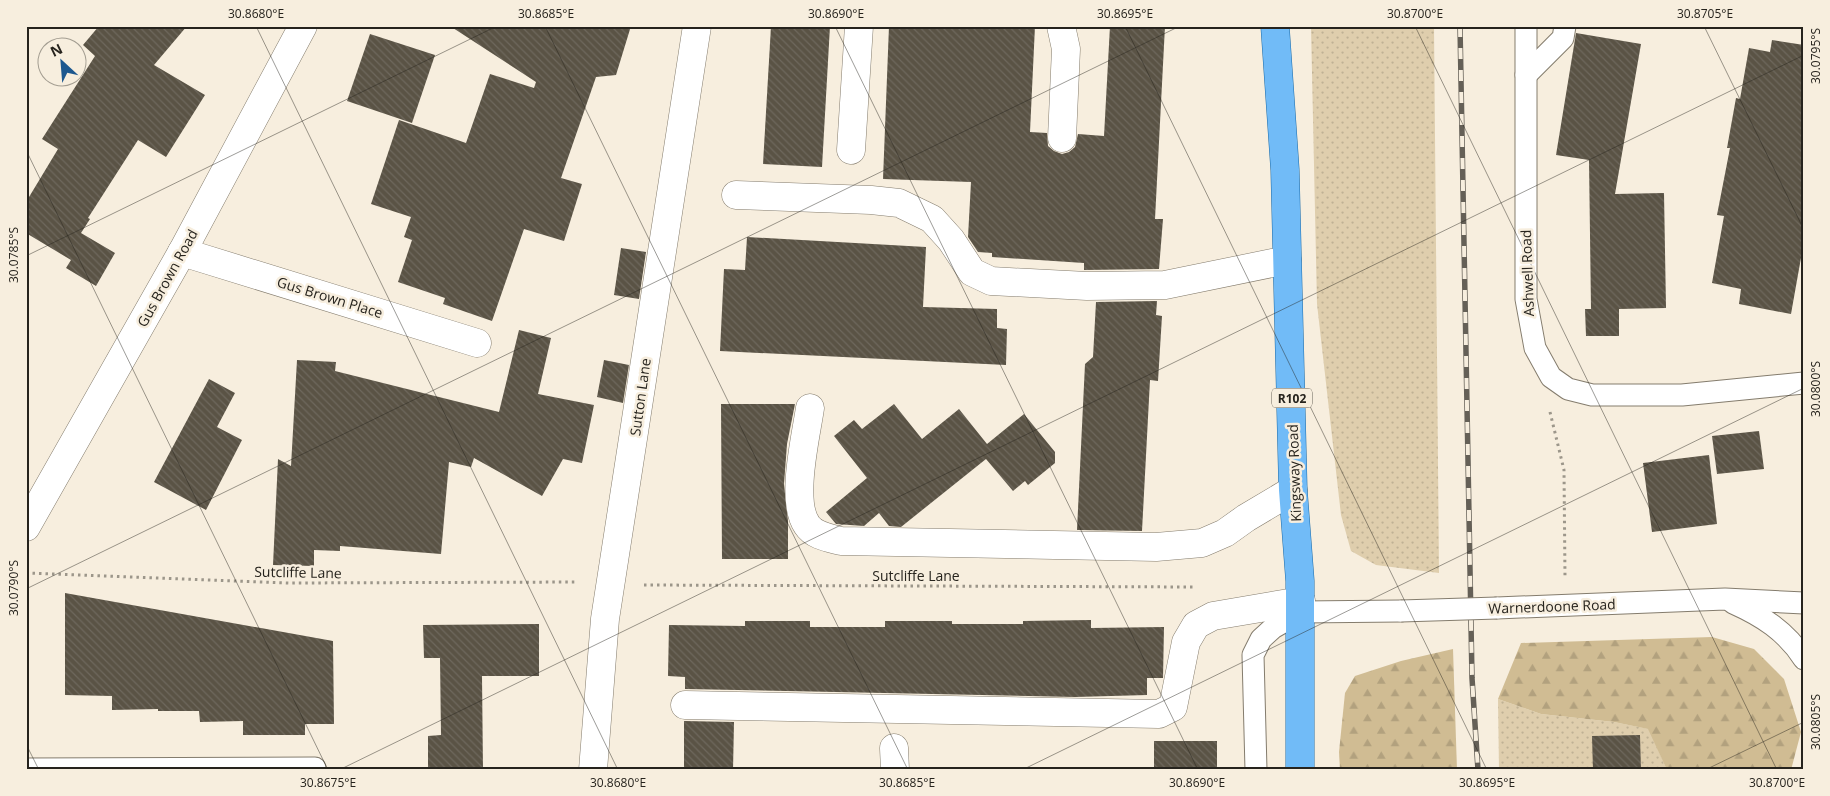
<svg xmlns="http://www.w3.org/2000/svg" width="1830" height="796" font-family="'Open Sans',sans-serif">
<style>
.grass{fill:url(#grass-dots)}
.forest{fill:url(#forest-firs)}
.building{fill:url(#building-back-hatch)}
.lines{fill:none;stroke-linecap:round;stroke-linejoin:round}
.service-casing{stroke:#847c6d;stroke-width:23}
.minor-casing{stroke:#847c6d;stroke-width:29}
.primary-casing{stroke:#1969a7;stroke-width:29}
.path{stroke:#9c968a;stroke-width:3;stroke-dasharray:2.5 4;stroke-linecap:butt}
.service{stroke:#fff;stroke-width:21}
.minor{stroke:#fff;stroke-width:28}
.primary{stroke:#71bbf7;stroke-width:28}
.rail-casing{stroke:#656057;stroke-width:5.5}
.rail{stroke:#f7eede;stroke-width:4;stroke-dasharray:11;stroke-linecap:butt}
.service-bridge-casing{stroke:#847c6d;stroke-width:23;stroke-linecap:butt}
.service-bridge{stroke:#fff;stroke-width:21}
.ticks{fill:none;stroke:#26231d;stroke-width:1;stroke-opacity:0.45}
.labels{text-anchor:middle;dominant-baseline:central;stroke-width:5;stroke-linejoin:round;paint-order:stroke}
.shield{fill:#f7eede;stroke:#656057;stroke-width:1}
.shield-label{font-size:12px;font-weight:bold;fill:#26231d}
.street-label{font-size:14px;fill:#26231d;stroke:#f7eede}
.neatline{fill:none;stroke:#26231d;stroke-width:2}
.ticks-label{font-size:12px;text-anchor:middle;fill:#26231d}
</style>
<defs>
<pattern id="grass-dots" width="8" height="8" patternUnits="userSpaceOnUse" patternTransform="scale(1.25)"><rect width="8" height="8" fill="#dfcead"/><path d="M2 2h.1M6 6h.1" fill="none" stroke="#bfb194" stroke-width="1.8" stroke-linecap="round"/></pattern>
<pattern id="forest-firs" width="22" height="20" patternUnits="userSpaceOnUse" patternTransform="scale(1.25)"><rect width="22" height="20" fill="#d0bc93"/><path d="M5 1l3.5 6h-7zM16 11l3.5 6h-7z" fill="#b2a17e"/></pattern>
<pattern id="building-back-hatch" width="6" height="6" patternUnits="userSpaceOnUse" patternTransform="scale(1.25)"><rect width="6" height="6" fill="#5a5345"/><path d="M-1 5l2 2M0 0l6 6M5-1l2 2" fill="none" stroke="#6e685d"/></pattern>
</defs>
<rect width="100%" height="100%" fill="#f7eede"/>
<g class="grass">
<path d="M 1311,26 L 1434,26 L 1439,573 L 1376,565 L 1351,551 L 1341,515 L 1317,304 Z"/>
<path d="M 1498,699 L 1541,714 L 1614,722 L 1649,729 L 1667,770 L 1499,770 Z"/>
</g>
<g class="forest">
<path d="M 1712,637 L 1754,649 L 1784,679 L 1801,732 L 1791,770 L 1667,770 L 1648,729 L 1614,722 L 1541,714 L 1498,699 L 1521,643 Z"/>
<path d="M 1453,649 L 1457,770 L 1340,770 L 1339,752 L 1345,693 L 1355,676 L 1401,661 Z"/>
</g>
<g class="building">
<path d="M 99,26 L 187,26 L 154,65 L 205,95 L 166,157 L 138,140 L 88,218 L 90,219 L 81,233 L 115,253 L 96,286 L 66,268 L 71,260 L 26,233 L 26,202 L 58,149 L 42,139 L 95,56 L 83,45 Z"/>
<path d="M 450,26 L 631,26 L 616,75 L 596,77 L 561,178 L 582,184 L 564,241 L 524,229 L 492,321 L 443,304 L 445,298 L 398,282 L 412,240 L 404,237 L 411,217 L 371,204 L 399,120 L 466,143 L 490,74 L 534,88 L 536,82 Z"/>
<path d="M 771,26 L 830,26 L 822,167 L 763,164 Z"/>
<path d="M 889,26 L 1035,26 L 1030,132 L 1047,133 L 1048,146 L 1054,151 L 1062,154 L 1069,152 L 1075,147 L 1078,134 L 1104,136 L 1110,26 L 1165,26 L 1155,219 L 1163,219 L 1159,269 L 1084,270 L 1084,263 L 992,257 L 992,253 L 978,252 L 968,237 L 971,182 L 883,179 Z"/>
<path d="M 1576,33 L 1641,44 L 1615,194 L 1664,193 L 1666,308 L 1619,309 L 1619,336 L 1586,336 L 1585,309 L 1591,309 L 1589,160 L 1556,155 Z"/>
<path d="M 370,34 L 435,55 L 412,123 L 347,101 Z"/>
<path d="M 1772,40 L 1804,45 L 1804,241 L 1791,314 L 1739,304 L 1741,289 L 1712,283 L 1724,216 L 1717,215 L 1730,148 L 1727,148 L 1736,98 L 1740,99 L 1749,48 L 1770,52 Z"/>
<path d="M 747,237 L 926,247 L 923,307 L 997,309 L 997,328 L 1007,329 L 1006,365 L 720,351 L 724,269 L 745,270 Z"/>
<path d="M 621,248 L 646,252 L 639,299 L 614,295 Z"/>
<path d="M 1157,301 L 1156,315 L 1162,316 L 1158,381 L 1150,380 L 1142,531 L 1077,530 L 1085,364 L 1093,357 L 1096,302 Z"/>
<path d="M 519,330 L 551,338 L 538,394 L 594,405 L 582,463 L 563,459 L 542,496 L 474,458 L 471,467 L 449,462 L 441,554 L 340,546 L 340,551 L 314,550 L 314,566 L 273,565 L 278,459 L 291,466 L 297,360 L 336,362 L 335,371 L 499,412 Z"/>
<path d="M 604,360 L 629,365 L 623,403 L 597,397 Z"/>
<path d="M 209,379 L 235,393 L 217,427 L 242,440 L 206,510 L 154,482 Z"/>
<path d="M 721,404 L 795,404 L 787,444 L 784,484 L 788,521 L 788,559 L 722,559 Z"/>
<path d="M 894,404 L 922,439 L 959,409 L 987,444 L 1024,414 L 1055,452 L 1055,463 L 1028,485 L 1025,481 L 1013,491 L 986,459 L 901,527 L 889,526 L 879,513 L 864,526 L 836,524 L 826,512 L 867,478 L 834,436 L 854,420 L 862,429 Z"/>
<path d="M 1759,431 L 1764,469 L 1717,474 L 1712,436 Z"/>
<path d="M 1709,455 L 1717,524 L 1652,532 L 1643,463 Z"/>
<path d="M 65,593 L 333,641 L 334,724 L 305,724 L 305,735 L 243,735 L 243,721 L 200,722 L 199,711 L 158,711 L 158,709 L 112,710 L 112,696 L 65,695 Z"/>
<path d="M 1091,620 L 1091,628 L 1164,627 L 1163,678 L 1147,678 L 1147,695 L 1075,697 L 685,689 L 685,677 L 668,676 L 669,625 L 745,626 L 745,621 L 810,621 L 810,627 L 885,627 L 885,621 L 952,621 L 952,624 L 1023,624 L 1023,621 Z"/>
<path d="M 539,624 L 539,676 L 482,676 L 483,770 L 428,770 L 428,736 L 441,735 L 440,658 L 424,658 L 423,625 Z"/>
<path d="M 684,721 L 734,722 L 733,770 L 684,770 Z"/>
<path d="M 1640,735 L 1641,770 L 1593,770 L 1592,736 Z"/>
<rect x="1154" y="741" width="63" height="29"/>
</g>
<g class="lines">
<g class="service-casing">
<g id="service">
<path d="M 1526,26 L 1526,299 L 1535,348 L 1551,377 L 1568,389 L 1592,395 L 1682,395 L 1804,383"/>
<path d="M 1526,75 L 1563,38 L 1565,26"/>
<path d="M 1733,603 C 1762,616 1786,631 1804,659"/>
<path d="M 1497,608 L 1725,599 L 1804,603"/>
<path d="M 26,769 L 315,768"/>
<path d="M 1256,770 L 1253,655 L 1261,639 L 1273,628 L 1301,612 L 1401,611"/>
</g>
</g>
<g class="minor-casing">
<g id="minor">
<path d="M 1061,26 L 1066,49 L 1062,138"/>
<path d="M 851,150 L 859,26"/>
<path d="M 736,195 L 871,200 L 899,203 L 932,219 L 951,240 L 972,272 L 991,281 L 1087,286 L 1165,285 L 1287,260"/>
<path d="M 182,252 L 477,343"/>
<path d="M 810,408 C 806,436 790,501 807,525 C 814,536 830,538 841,541 L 1156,547 L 1202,543 L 1225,533 L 1246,518 L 1293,490"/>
<path d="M 26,527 L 182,252 L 303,26"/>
<path d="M 685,705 L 1159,714 L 1173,707 L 1186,642 L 1196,625 L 1213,616 L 1301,601"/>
<path d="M 894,748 L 895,770"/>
<path d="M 593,770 L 605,619 L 697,26"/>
</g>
</g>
<g class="primary-casing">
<path id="primary" d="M 1275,26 L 1285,170 L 1293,490 L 1300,581 L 1300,770"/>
</g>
<g class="path">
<path d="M 1550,412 L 1564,470 L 1565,577"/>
<path d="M 26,573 L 289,583 L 578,582"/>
<path d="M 644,585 L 1195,587"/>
</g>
<use href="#service" class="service"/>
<use href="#minor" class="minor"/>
<use href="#primary" class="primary"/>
<g class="rail-casing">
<path id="rail" d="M 1460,26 L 1472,678 L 1478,770"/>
</g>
<use href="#rail" class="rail"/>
<g class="service-bridge-casing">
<path id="service-bridge" d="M 1401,611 L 1497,608"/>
</g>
<use href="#service-bridge" class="service-bridge"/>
</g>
<path class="ticks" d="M 256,26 L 618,770M 545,26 L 908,770M 835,26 L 1198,770M 1125,26 L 1487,770M 1415,26 L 1777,770M 1704,26 L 1804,230M 26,150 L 328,770M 26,256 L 497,26M 26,589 L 1180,26M 26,744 L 39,770M 339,770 L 1804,55M 1022,770 L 1804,388M 1705,770 L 1804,722"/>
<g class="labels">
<rect class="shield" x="1272" y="388.5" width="40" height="19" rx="4"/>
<g class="shield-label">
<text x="1292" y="398">R102</text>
</g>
<g class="street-label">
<text transform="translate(1527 273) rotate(-92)">Ashwell Road</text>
<text transform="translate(167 278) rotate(-61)">Gus Brown Road</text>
<text transform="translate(330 297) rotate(17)">Gus Brown Place</text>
<text transform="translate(640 397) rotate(-82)">Sutton Lane</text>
<text transform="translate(1294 473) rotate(-92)">Kingsway Road</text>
<text transform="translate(298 572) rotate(1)">Sutcliffe Lane</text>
<text x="916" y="575">Sutcliffe Lane</text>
<text transform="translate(1552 606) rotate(-2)">Warnerdoone Road</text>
</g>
</g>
<rect width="1830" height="796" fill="none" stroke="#f7eede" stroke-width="55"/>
<g transform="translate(62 62) rotate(334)"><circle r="24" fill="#f7eede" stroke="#a39d91"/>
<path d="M0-4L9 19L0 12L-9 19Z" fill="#1d588f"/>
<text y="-8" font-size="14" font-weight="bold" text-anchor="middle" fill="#26231d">N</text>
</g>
<rect x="28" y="28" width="1774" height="740" class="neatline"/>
<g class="ticks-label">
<text x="256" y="18">30.8680°E</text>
<text x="546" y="18">30.8685°E</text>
<text x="836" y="18">30.8690°E</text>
<text x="1125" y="18">30.8695°E</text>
<text x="1415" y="18">30.8700°E</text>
<text x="1705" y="18">30.8705°E</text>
<text transform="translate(1816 56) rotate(-90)" y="4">30.0795°S</text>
<text transform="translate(14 255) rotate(-90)" y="4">30.0785°S</text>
<text transform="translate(1816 389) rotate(-90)" y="4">30.0800°S</text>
<text transform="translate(14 588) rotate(-90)" y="4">30.0790°S</text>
<text transform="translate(1816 722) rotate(-90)" y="4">30.0805°S</text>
<text x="328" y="787">30.8675°E</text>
<text x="618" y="787">30.8680°E</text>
<text x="907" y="787">30.8685°E</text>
<text x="1197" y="787">30.8690°E</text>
<text x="1487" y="787">30.8695°E</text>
<text x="1777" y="787">30.8700°E</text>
</g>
</svg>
